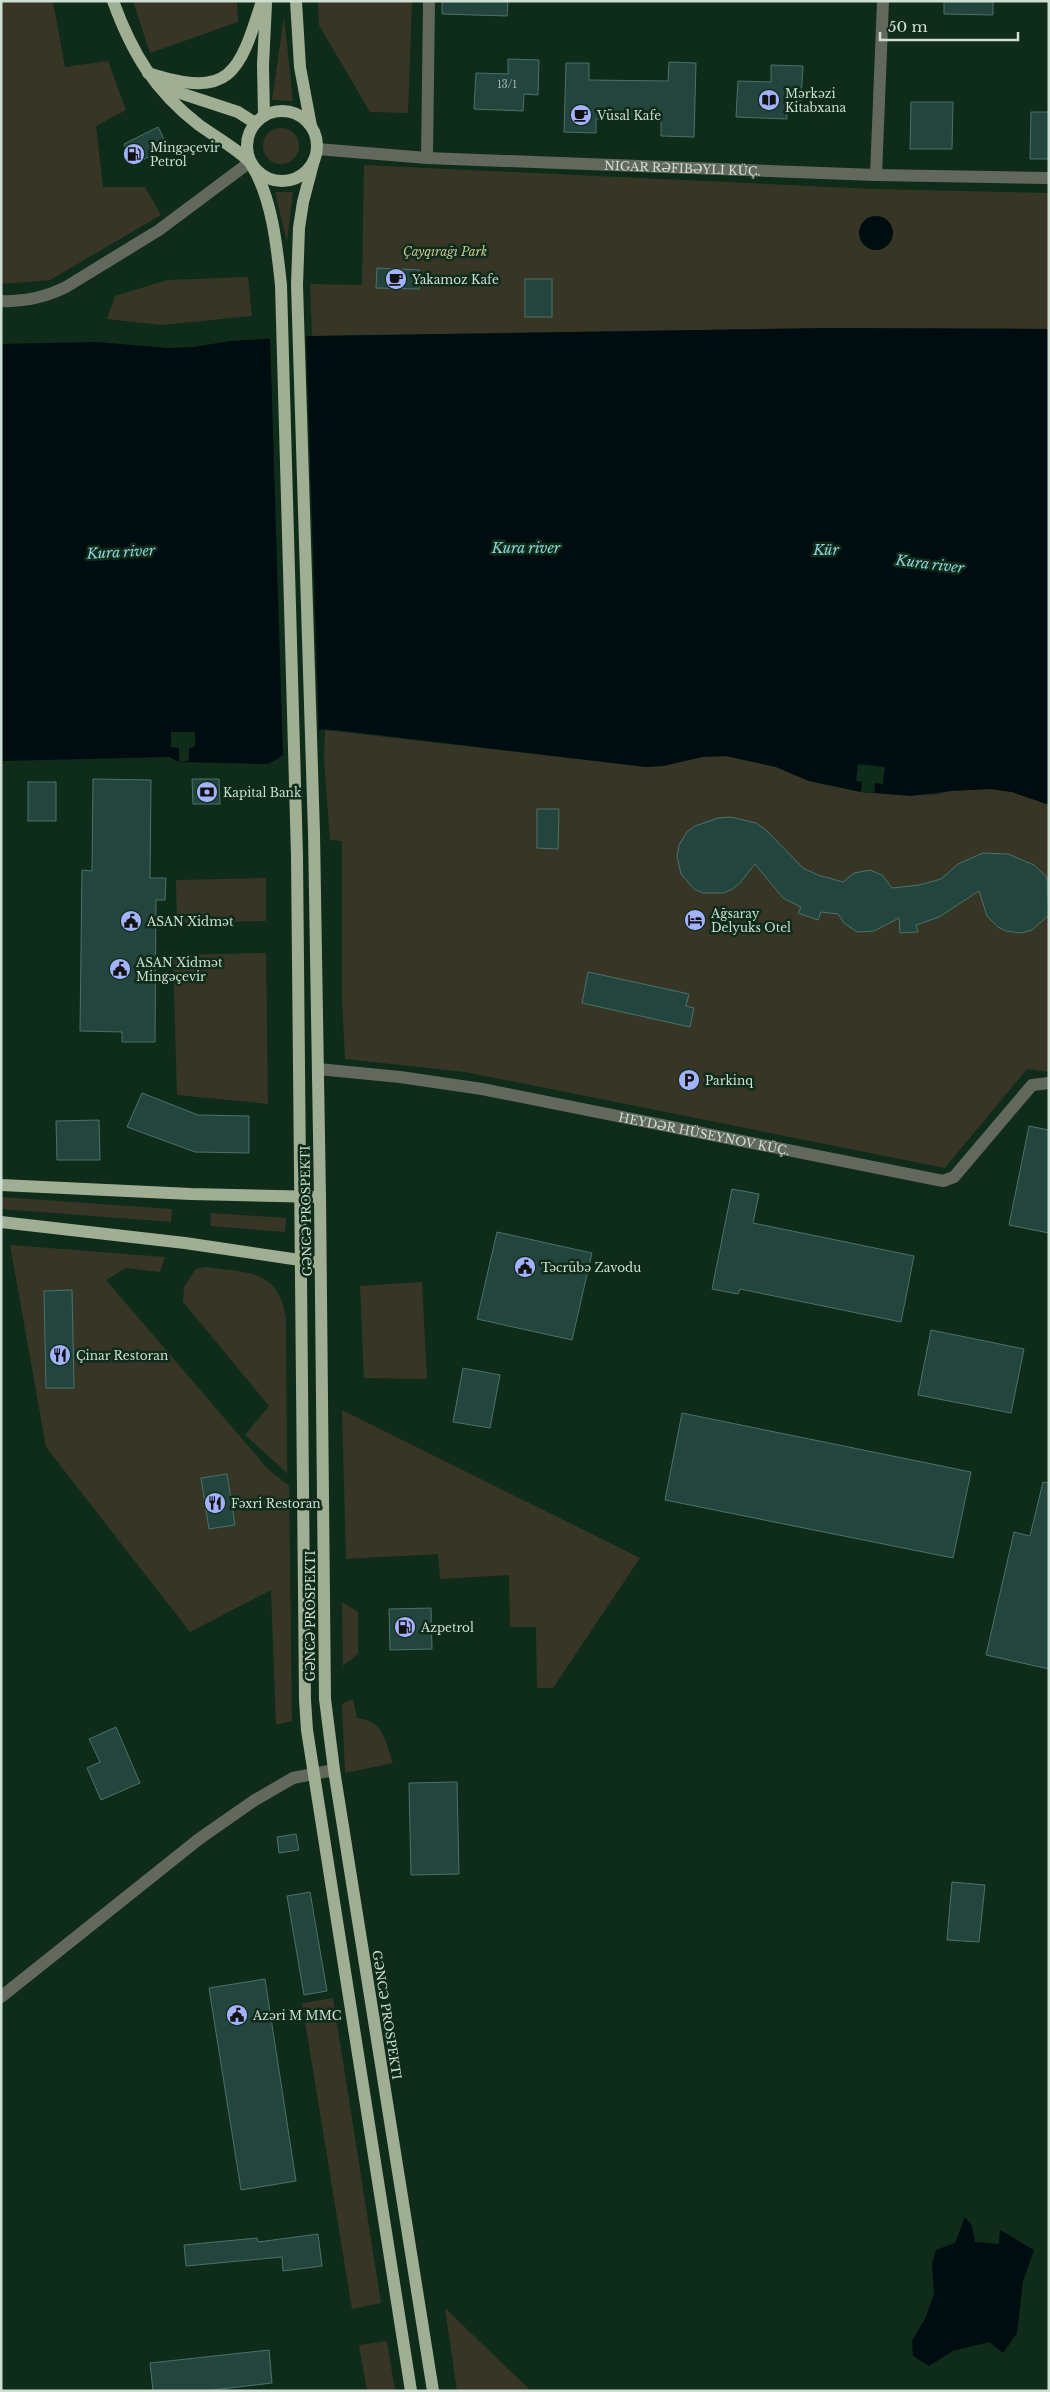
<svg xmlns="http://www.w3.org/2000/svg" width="1050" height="2392" font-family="'Libre Baskerville',serif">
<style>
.green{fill:#373626}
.water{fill:#000d10}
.pier{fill:#0f2b1a}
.building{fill:#24453e;stroke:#4b7269}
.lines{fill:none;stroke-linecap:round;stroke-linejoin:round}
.minor{stroke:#62695c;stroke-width:12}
.major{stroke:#a0ae93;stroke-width:12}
.labels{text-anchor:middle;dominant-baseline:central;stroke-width:5;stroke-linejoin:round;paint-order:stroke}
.number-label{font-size:10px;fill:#a4b8ae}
.poi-label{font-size:12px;fill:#cfdfd3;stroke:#0f2b1a;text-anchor:start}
.street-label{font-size:12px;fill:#cfdfd3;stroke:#0f2b1a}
.park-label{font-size:12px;font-style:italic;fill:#c7c590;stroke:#0f2b1a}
.water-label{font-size:14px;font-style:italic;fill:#8dd4d9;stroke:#0f2b1a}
</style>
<rect width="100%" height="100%" fill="#0f2b1a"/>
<g class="green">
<path d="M 1,1 L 53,1 L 65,67 L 108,61 L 126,110 L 96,126 L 103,187 L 145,187 L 161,215 L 50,280 L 1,284 Z"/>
<path d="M 133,1 L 237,1 L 238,22 L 150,53 Z"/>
<path d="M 318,1 L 412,1 L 408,113 L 370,112 L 319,25 Z"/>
<path d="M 284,17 L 293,101 L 272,100 Z"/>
<circle cx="281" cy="146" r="18"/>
<path d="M 364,165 L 873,189 L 1049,193 L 1049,329 L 830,328 L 312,336 L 310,284 L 362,285 Z"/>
<path d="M 275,192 L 293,192 L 287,242 Z"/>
<path d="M 248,277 L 252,316 L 162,325 L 107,319 L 115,296 L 167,280 Z"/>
<path d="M 325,730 L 646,767 L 663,766 L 702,757 L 726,756 L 776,767 L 809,781 L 861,792 L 933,795 L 951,791 L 990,789 L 1012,792 L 1047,804 L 1049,805 L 1049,1072 L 1027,1069 L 945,1168 L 465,1072 L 345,1059 L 342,1000 L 342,841 L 330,840 L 324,759 Z"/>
<path d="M 266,878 L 266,921 L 177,923 L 176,880 Z"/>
<path d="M 266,953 L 268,1104 L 177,1095 L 173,955 Z"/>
<path d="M 1,1197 L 172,1209 L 171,1222 L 1,1209 Z"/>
<path d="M 211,1213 L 286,1218 L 285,1232 L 210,1226 Z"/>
<path d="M 10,1245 L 165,1257 L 160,1272 L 126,1268 L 106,1280 L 268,1469 L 289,1486 L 292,1721 L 276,1725 L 271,1590 L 190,1632 L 46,1447 Z"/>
<path d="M 205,1267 C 246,1273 277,1268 286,1317 L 287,1473 L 245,1435 L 269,1406 L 183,1302 L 184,1287 L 196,1269 Z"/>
<path d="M 422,1282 L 427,1379 L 364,1378 L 360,1286 Z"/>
<path d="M 342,1410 L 640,1558 L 553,1688 L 537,1688 L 536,1627 L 510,1627 L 509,1575 L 440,1579 L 438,1554 L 346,1559 Z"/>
<path d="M 342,1602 L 358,1612 L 358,1654 L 343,1666 Z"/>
<path d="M 353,1699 L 357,1718 C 385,1722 384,1739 393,1763 L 345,1773 L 342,1704 Z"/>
<path d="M 333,1998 L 381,2303 L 352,2309 L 302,2003 Z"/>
<path d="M 445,2308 L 531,2391 L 457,2391 Z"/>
<path d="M 387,2341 L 395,2391 L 367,2391 L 359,2345 Z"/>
</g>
<g class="water">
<circle cx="876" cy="233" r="17"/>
<path d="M 830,328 L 1049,329 L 1049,805 L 1012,792 L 990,789 L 951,791 L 911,796 L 861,792 L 809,781 L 776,767 L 726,756 L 702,757 L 663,766 L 646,767 L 336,730 C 332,730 325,729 320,730 C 299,735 287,758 267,764 L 179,762 L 169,757 L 1,761 L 1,344 L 97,342 L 167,348 L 193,347 L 231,341 L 312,336 Z"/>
<path d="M 965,2217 L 972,2226 L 975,2242 L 999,2244 L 1000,2230 L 1034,2250 L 1023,2281 L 1017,2333 L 1003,2353 L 989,2342 L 953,2351 L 929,2366 L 913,2356 L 912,2341 L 926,2317 L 934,2293 L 932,2264 L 936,2250 L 955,2243 Z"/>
</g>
<g class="pier">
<path d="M 306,334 L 319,734 L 307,739 L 283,759 L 270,336 Z"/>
<path d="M 171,732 L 195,732 L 195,747 L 189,748 L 189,761 L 179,762 L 179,748 L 171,747 Z"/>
<path d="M 858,764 L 885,767 L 883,784 L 875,783 L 874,793 L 861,792 L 862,782 L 856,781 Z"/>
</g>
<g class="building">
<path d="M 442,1 L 508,1 L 507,16 L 442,14 Z"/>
<path d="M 944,1 L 993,1 L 993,15 L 944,14 Z"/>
<path d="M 508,59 L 539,60 L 538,95 L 524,94 L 523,111 L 474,109 L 476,73 L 508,74 Z"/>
<path d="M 669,62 L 696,63 L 694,137 L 661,136 L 661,120 L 596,119 L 596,133 L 564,132 L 566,63 L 589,63 L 589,80 L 668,81 Z"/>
<path d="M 771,65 L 803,66 L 801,101 L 787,101 L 787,119 L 736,117 L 738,81 L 771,82 Z"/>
<path d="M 911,102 L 953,102 L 952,149 L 910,149 Z"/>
<path d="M 1031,112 L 1049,112 L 1049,159 L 1030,159 Z"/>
<path d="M 158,127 L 168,147 L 133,165 L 124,144 Z"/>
<path d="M 377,268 L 419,270 L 419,289 L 376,288 Z"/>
<rect x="525" y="279" width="27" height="38"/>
<path d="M 93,779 L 151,780 L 150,878 L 166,878 L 165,900 L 156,900 L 155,1042 L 122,1042 L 122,1032 L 80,1031 L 82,870 L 92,871 Z"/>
<path d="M 192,779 L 219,779 L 220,804 L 193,804 Z"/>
<rect x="28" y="782" width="28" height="39"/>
<path d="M 537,809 L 559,809 L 558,849 L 537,848 Z"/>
<path d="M 731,817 L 756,823 L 766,830 L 803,868 L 818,875 L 843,882 L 854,873 L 870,870 L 882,875 L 892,888 L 919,885 L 941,879 L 958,864 L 983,853 L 1008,854 L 1034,865 L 1047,877 L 1049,915 L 1032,930 L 1021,933 L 1006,931 L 998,927 L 987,916 L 979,891 L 939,917 L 916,925 L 918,932 L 900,933 L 899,918 L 874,931 L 857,932 L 844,923 L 838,914 L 821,912 L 818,920 L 798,913 L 801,907 L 783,898 L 755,864 L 740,883 L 731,890 L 723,893 L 703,893 L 694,889 L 681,874 L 677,856 L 679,845 L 687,832 L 695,826 L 718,818 Z"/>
<path d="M 588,972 L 689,994 L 686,1006 L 694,1008 L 690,1027 L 582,1003 Z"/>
<path d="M 142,1093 L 198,1115 L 249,1116 L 249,1153 L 195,1152 L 127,1127 Z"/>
<path d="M 99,1120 L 100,1160 L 57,1160 L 56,1121 Z"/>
<path d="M 1029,1126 L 1049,1130 L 1049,1233 L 1009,1225 Z"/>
<path d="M 732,1189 L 759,1194 L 753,1223 L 914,1256 L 901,1322 L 740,1289 L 738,1294 L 712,1289 Z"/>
<path d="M 497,1232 L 592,1253 L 572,1340 L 477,1319 Z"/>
<path d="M 72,1290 L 74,1388 L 46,1388 L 44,1291 Z"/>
<path d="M 931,1330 L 1024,1349 L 1011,1413 L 918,1395 Z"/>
<path d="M 463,1368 L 500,1375 L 490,1428 L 453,1422 Z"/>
<path d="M 682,1413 L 971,1472 L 953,1558 L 665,1500 Z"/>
<path d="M 227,1474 L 235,1525 L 209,1529 L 201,1478 Z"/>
<path d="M 1043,1482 L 1049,1483 L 1049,1669 L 986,1655 L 1014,1532 L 1030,1536 Z"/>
<path d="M 431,1608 L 432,1649 L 390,1650 L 389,1609 Z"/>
<path d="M 116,1727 L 140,1783 L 101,1800 L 87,1768 L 100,1762 L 89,1739 Z"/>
<path d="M 457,1782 L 459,1874 L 411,1875 L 409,1783 Z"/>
<path d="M 296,1834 L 299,1850 L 279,1853 L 277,1837 Z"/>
<path d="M 952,1882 L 985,1885 L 979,1942 L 947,1940 Z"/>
<path d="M 310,1892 L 327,1991 L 304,1995 L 287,1896 Z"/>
<path d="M 265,1979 L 296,2181 L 241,2190 L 209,1988 Z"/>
<path d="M 318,2234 L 322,2266 L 283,2271 L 282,2257 L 186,2266 L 184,2245 L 257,2238 L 258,2242 Z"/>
<path d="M 269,2350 L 272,2383 L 204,2391 L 153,2391 L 150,2363 Z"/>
</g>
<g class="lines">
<g class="minor">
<path id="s1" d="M 317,149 L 427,158 L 876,175 L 1049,178"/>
<path d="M 427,158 L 429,1"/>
<path d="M 876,175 L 883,1"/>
<path d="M 1,301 C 24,302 46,297 66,287 L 159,230 L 250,162"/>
<path id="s2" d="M 318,1069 L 400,1077 L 482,1089 L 943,1181 L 954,1177 L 1032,1085 L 1049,1083"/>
<path d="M 1,1997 L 199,1839 L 255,1800 L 293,1778 L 334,1770"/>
</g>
<g class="major">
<path d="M 113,1 C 132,53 154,90 199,125 C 210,133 245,154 251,164 C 272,197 277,247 281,285 L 297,856 L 305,1700 L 307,1730 L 411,2391"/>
<path d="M 296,1 L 300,67 L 311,126"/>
<path d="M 148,73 C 231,100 239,73 262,1"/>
<path d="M 161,82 L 177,92 L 238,112 L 255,123"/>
<circle cx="282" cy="146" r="35"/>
<path d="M 264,116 L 263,65 L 266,4"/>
<path d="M 314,160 L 303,202 L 299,228 L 297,285 L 314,833 L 320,1197 L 325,1699 L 334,1770 L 433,2391"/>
<path d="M 1,1185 L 191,1194 L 320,1197"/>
<path d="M 1,1222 L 185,1243 L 320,1263"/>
</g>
</g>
<defs>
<g id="library-disc" transform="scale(1.125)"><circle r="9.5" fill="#a2b2fd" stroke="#0f2b1a"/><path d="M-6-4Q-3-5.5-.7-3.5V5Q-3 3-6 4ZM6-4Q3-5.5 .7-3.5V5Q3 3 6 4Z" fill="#111"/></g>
<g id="cafe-disc" transform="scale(1.125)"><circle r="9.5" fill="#a2b2fd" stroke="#0f2b1a"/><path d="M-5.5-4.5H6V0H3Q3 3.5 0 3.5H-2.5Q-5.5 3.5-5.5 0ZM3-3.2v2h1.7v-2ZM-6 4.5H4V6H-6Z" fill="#111"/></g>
<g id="fuel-disc" transform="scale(1.125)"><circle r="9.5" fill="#a2b2fd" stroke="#0f2b1a"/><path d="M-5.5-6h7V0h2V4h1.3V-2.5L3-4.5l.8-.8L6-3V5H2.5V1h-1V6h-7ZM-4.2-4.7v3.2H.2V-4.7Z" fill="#111"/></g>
<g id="bank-disc" transform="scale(1.125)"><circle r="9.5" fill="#a2b2fd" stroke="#0f2b1a"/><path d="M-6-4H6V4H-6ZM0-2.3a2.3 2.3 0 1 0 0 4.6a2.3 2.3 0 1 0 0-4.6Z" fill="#111"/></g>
<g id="hotel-disc" transform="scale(1.125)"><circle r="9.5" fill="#a2b2fd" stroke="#0f2b1a"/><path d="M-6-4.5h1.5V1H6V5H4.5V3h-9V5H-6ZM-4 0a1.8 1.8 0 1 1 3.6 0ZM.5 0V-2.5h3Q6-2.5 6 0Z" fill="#111"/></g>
<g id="civic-disc" transform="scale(1.125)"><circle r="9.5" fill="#a2b2fd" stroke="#0f2b1a"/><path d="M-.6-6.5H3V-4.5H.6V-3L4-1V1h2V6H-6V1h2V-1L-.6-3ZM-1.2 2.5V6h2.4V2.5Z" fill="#111"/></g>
<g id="parking-disc" transform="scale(1.125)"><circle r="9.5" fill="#a2b2fd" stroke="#0f2b1a"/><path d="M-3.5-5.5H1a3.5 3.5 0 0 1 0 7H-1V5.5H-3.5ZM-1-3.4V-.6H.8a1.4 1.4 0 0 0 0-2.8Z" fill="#111"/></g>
<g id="restaurant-disc" transform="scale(1.125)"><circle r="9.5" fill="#a2b2fd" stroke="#0f2b1a"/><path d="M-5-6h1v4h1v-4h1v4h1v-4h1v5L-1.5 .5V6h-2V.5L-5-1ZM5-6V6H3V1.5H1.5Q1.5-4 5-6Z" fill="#111"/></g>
</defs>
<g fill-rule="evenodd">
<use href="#library-disc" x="769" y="100"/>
<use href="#cafe-disc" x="581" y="115"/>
<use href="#fuel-disc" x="134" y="154"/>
<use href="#cafe-disc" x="396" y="279"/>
<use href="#bank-disc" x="207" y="792"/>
<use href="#hotel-disc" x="695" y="920"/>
<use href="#civic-disc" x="131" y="921"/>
<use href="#civic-disc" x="120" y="969"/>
<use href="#parking-disc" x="689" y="1080"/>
<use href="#civic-disc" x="525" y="1267"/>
<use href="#restaurant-disc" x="60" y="1355"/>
<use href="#restaurant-disc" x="215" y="1503"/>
<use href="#fuel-disc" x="405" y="1627"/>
<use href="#civic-disc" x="237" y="2015"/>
</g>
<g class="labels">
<g class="number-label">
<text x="507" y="84">13/1</text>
</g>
<g class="poi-label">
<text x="785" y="93">Mərkəzi<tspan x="785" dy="14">Kitabxana</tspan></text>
<text x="597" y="115">Vüsal Kafe</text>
<text x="150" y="147">Mingəçevir<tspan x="150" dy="14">Petrol</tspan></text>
<text x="412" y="279">Yakamoz Kafe</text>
<text x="223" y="792">Kapital Bank</text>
<text x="711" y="913">Ağsaray<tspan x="711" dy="14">Delyuks Otel</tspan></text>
<text x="147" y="921">ASAN Xidmət</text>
<text x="136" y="962">ASAN Xidmət<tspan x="136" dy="14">Mingəçevir</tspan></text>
<text x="705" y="1080">Parkinq</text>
<text x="541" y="1267">Təcrübə Zavodu</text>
<text x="76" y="1355">Çinar Restoran</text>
<text x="231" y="1503">Fəxri Restoran</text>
<text x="421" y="1627">Azpetrol</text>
<text x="253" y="2015">Azəri M MMC</text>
</g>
<g class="street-label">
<text stroke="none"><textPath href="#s1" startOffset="366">NIGAR RƏFIBƏYLI KÜÇ.</textPath></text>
<text stroke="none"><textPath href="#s2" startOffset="392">HEYDƏR HÜSEYNOV KÜÇ.</textPath></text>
<text transform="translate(306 1211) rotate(-91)">GƏNCƏ PROSPEKTI</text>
<text transform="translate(310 1616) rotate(-90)">GƏNCƏ PROSPEKTI</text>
<text transform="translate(387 2015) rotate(81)">GƏNCƏ PROSPEKTI</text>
</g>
<g class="park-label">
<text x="445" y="251">Çayqırağı Park</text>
</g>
<g class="water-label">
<text x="526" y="548">Kura river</text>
<text x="826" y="550">Kür</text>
<text transform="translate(121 552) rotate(-3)">Kura river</text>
<text transform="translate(930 564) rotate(7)">Kura river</text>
</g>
</g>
<rect width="1050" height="2392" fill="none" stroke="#cfdfd3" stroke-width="5"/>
<path d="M880 32v8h138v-8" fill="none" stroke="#cfdfd3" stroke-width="2.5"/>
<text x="888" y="32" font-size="15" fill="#cfdfd3" stroke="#0f2b1a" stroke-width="4" paint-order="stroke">50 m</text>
</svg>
